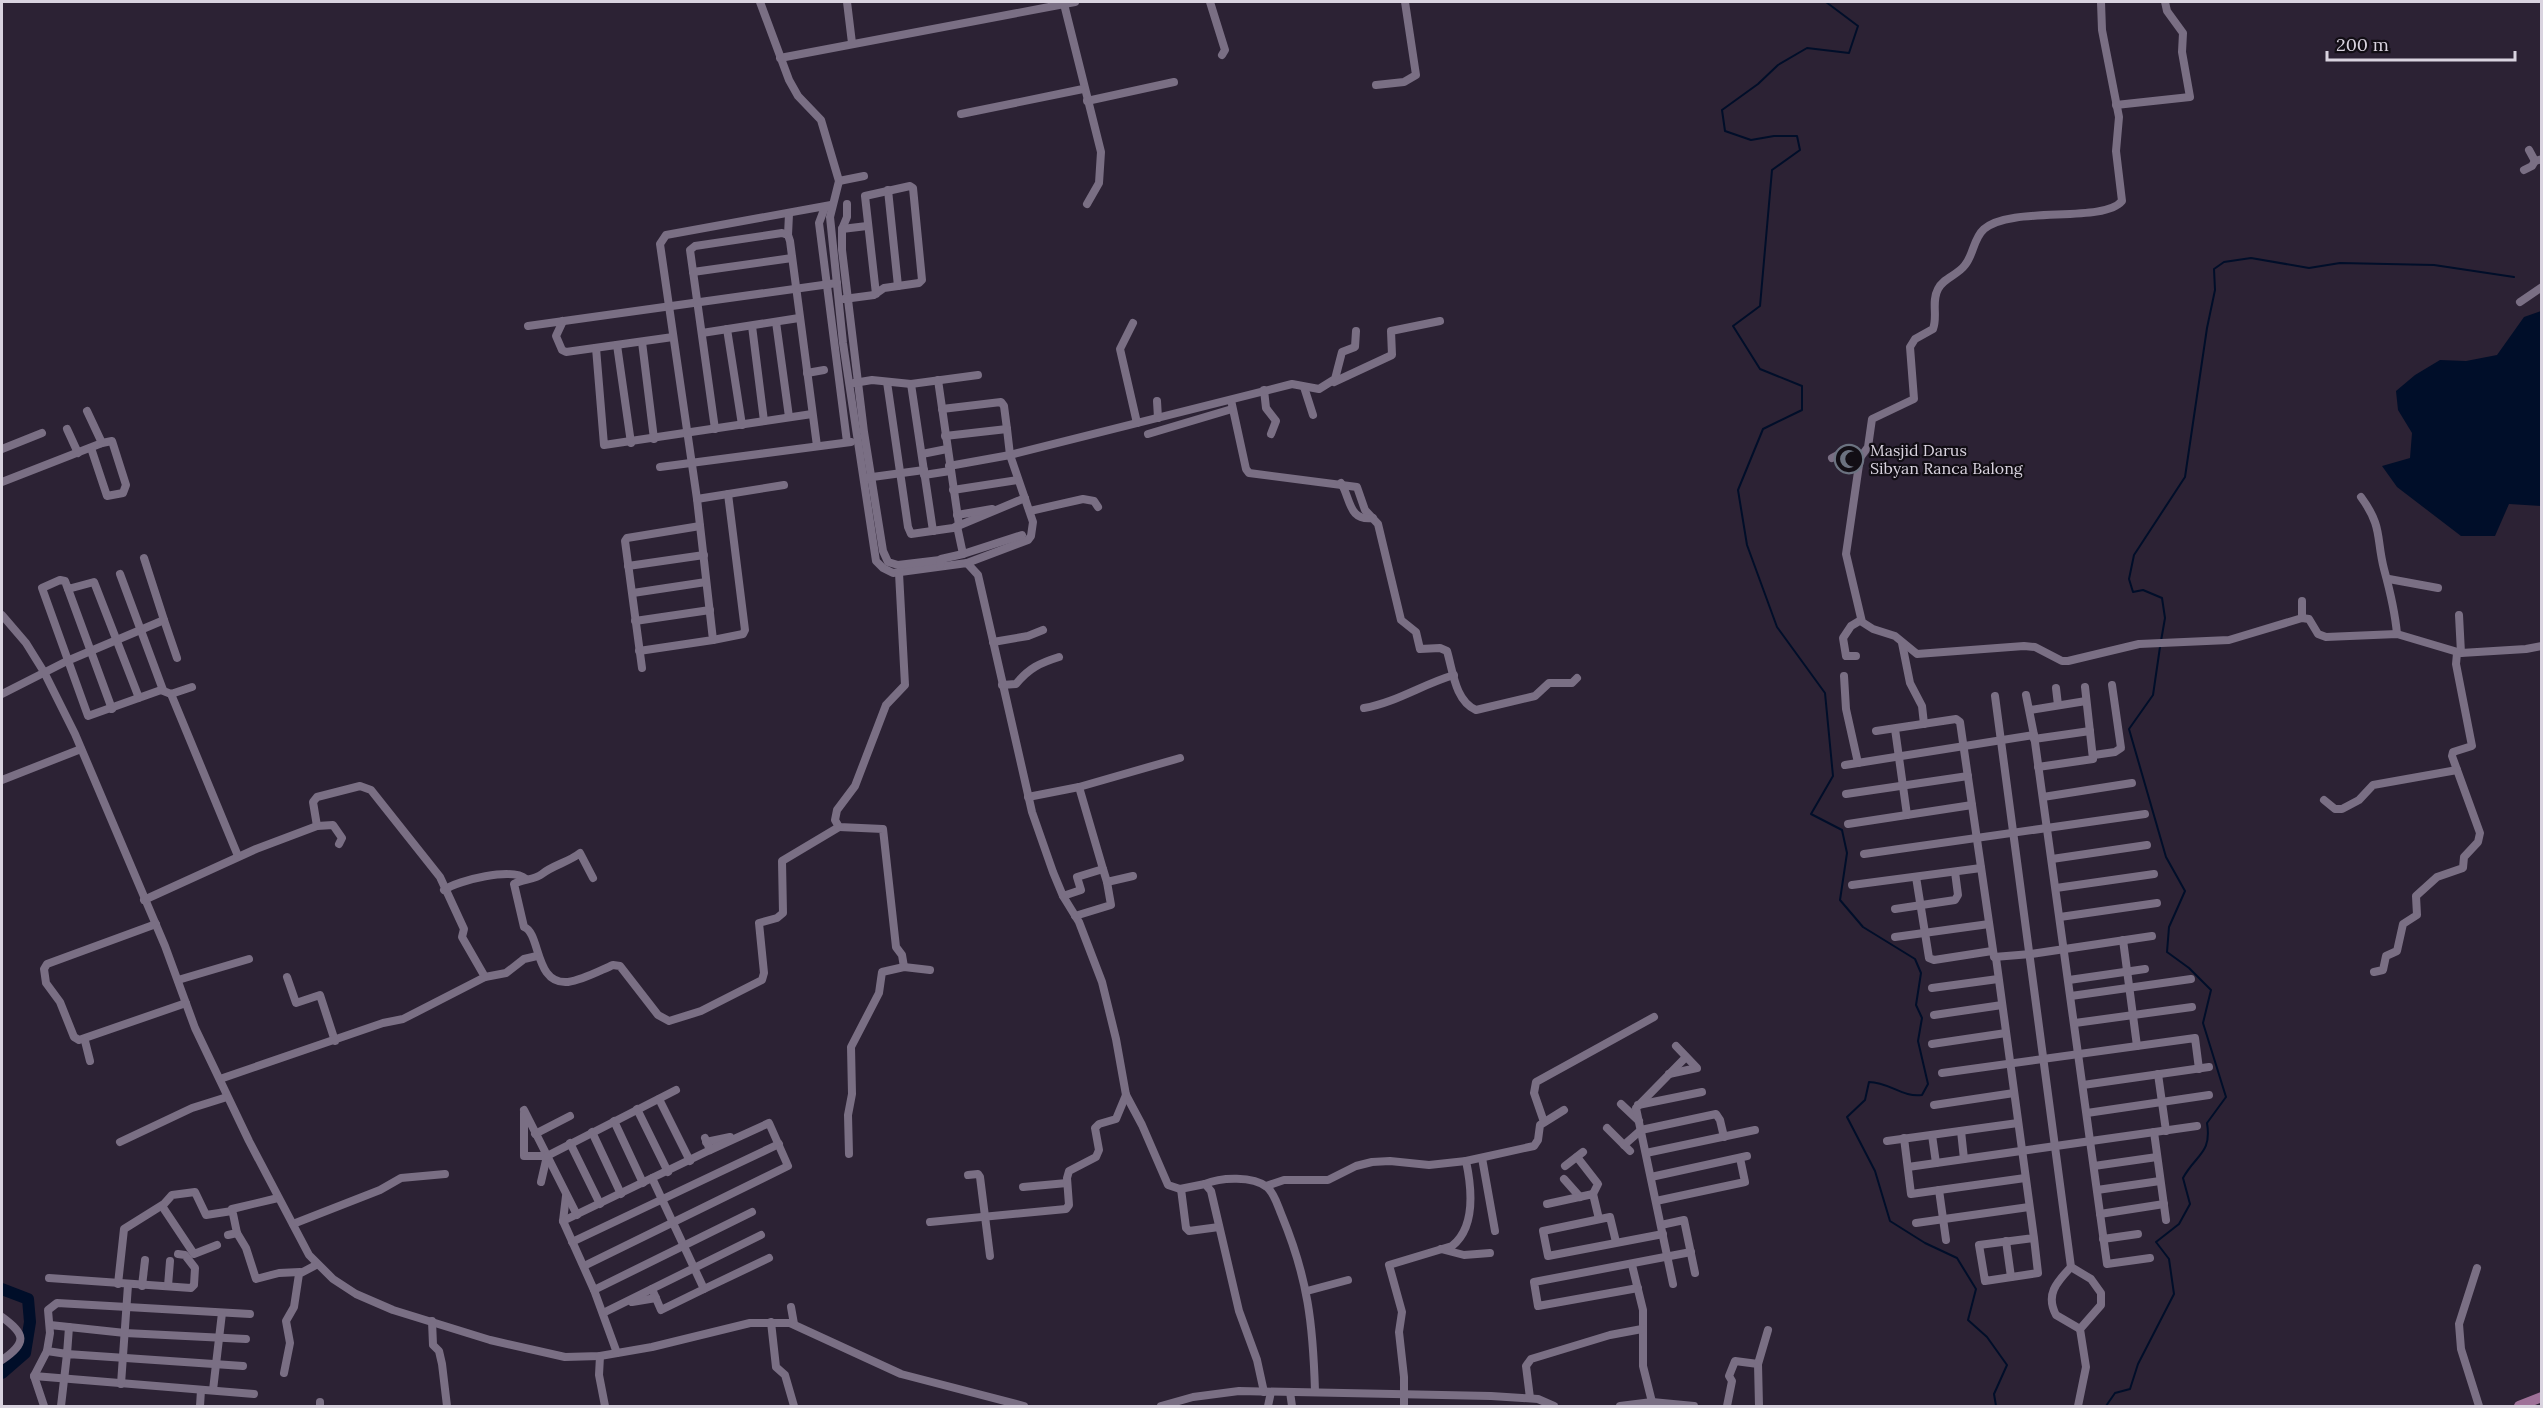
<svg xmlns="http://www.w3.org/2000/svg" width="2543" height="1408" font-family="Lora,serif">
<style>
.water{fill:#000e29}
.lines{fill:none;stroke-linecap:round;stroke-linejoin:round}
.stream{stroke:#000e29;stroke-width:2}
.river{stroke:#000e29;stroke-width:12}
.minor{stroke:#7a6f84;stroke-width:8}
.major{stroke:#9e7198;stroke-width:10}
.labels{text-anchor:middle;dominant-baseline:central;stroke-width:4.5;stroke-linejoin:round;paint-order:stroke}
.poi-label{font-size:16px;fill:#d9d3df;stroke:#120e15;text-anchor:start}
</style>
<rect width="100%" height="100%" fill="#2c2234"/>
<path class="water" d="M 2541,311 L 2541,506 L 2509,504 L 2495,536 L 2461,536 L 2397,487 L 2382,466 L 2410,458 L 2412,433 L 2398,410 L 2396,391 L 2415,375 L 2440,360 L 2466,361 L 2497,355 L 2524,317 Z"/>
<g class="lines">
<g class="stream">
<path d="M 1826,2 L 1858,26 L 1849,53 L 1807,48 L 1778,65 L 1758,84 L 1722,110 L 1725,131 L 1751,140 L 1774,136 L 1797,136 L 1800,150 L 1772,170 L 1760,306 L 1733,326 L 1760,369 L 1802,386 L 1802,410 L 1763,429 L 1738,490 L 1747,545 L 1777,627 L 1825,693 L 1833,776 L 1811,814 L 1842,830 L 1847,853 L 1840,900 L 1863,927 L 1915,959 L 1921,973 L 1916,1005 L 1922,1018 L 1918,1041 L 1928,1084 L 1922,1095 C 1903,1098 1889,1082 1869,1082 L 1865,1100 L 1847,1117 L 1875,1171 L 1890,1221 L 1925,1243 L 1957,1258 L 1976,1289 L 1968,1320 L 1987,1337 L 2007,1365 L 1994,1394 L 1996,1406"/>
<path d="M 2161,641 L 2165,618 L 2162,598 L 2143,590 L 2133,592 L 2129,579 L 2134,555 L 2185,477 L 2207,328 L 2215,290 L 2214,269 L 2224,262 L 2251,258 L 2309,268 L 2340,263 L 2434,265 L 2514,277"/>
<path d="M 2106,1406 L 2115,1393 L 2130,1389 L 2138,1364 L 2174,1294 L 2169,1259 L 2156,1242 L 2179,1224 L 2190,1204 L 2183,1178 C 2196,1154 2212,1154 2207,1123 L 2226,1097 L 2203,1023 L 2211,990 L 2189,968 L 2167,952 L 2169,927 L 2185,891 L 2166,857 L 2129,729 L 2153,695 L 2160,647"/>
</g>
<path class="river" d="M 2,1289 L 28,1299 L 30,1322 L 25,1353 L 2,1373"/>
<g class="minor">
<path d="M 760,2 L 789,80 L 798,96 L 821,120 L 839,181 L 830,217 L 843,343 L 876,561 L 883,568 L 893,573 L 967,563 L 978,575 L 1032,812 L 1053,872 L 1063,896 L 1079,922 L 1102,982 L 1116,1039 L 1126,1095 L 1142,1125 L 1168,1185 L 1180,1189 L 1205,1184 L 1211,1191 L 1239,1311 L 1257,1360 L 1264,1392"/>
<path d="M 847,2 L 852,43"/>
<path d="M 1210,2 L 1225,50 L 1222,55"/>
<path d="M 2101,2 L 2102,30 L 2119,117 L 2116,151 L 2122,201 C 2103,224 2012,205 1984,229 C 1973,239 1974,254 1965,265 C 1958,275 1943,278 1938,289 C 1931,302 1938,316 1933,329 L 1915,339 L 1910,347 L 1914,399 L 1872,419 L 1868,447 L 1860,458 L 1846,554 L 1862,622 L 1873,629 L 1895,636 L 1917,654 L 2024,646 L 2035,647 L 2062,661 L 2068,661 L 2139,644 L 2229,640 L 2302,618 L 2309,619 L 2318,634 L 2326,637 L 2397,634 L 2461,653 L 2526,649 L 2542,646"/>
<path d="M 1064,4 L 1101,152 L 1099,183 L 1087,204"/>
<path d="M 780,58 L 1075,2"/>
<path d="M 1376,85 L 1404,82 L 1416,75 L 1405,2"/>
<path d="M 1087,101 L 1174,82"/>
<path d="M 2116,105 L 2190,97 L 2182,52 L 2183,33 L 2167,11 L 2165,2"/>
<path d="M 961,114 L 1083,89"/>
<path d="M 2529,150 L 2535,161 L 2542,159"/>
<path d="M 2524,170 L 2532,166 L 2535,161"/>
<path d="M 839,181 L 864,176"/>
<path d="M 888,190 L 898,286"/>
<path d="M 847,204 L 847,217 L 842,229 L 842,250 L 864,432 L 883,551 L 888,562 L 898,565 L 940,560"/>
<path d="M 825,207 L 819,223 L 847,442"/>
<path d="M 842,229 L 867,226"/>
<path d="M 788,235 L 789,214"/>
<path d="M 693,272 L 792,258"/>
<path d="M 844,299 L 874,295 L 884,288 L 919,283 L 922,280 L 913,188 L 910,186 L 865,196 L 876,294"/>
<path d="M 2520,302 L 2542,287"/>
<path d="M 563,321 L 556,336 L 562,350 L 566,352 L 673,337"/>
<path d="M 776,322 L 789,417"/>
<path d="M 1133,323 L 1120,349 L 1137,423"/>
<path d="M 528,326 L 837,283"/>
<path d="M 752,326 L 764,421"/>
<path d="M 727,329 L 742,425"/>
<path d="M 702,333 L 799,318"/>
<path d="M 642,342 L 654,439"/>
<path d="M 617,345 L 631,443"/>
<path d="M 596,348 L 604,445 L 812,414"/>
<path d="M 807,373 L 824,370"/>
<path d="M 938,380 L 959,525"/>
<path d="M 887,382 L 908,527 L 911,534 L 953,528 L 1025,498"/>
<path d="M 1334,382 L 1392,355 L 1391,331 L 1440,321"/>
<path d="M 854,383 L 872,380 L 911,384 L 978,375"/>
<path d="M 911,384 L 933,531"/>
<path d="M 1304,387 L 1313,415"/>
<path d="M 1264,390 L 1266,408 L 1276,421 L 1271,434"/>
<path d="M 1231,400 L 1246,469 L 1249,473 L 1357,487 L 1365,510 L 1378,524 L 1401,620 L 1416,632 L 1420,649 L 1440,648 L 1447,651 C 1453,671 1455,701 1476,710 L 1535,696 L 1549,683 L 1572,683 L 1577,678"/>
<path d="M 1157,401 L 1158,418"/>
<path d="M 942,409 L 1001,402 L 1004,406 L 1007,429"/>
<path d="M 87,411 L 102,443"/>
<path d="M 67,429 L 78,453"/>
<path d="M 715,429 L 690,250 L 695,246 L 782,233 L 788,235 L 790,241 L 817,446"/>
<path d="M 1148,434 L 1232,409"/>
<path d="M 945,436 L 1007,429 L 1010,455 L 1033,522 L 1031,536 L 1028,540 L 967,563"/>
<path d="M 2,449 L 42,433"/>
<path d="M 922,454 L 947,449"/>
<path d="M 1832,458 L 1845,451 L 1861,455"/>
<path d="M 949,466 L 1010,455 L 1292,384 L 1319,389 L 1335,379 L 1342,352 L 1355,347 L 1356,331"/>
<path d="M 660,467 L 851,442"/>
<path d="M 924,475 L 950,471"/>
<path d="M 865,478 L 924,470"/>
<path d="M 2,482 L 102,443 L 112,441 L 126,485 L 123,493 L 107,496 L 91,448"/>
<path d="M 1341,483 C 1351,499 1348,521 1373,518"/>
<path d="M 953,490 L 1018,480"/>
<path d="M 2361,497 C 2383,527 2376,538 2384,569 C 2390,591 2395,611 2397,634"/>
<path d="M 697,499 L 784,485"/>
<path d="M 1030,511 L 1083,499 L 1094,501 L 1098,507"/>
<path d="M 957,515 L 992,509"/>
<path d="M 957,526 L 963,554 L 1022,535"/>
<path d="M 940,565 L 941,559 L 963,554"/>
<path d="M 628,566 L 704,555"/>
<path d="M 899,573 L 905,685 L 886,705 L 855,786 L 837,810 L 835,820 L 839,827 L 883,829 L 896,947 L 902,955 L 904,967"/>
<path d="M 120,574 L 163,690"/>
<path d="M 2389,579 L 2438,588"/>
<path d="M 68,589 L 112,709"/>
<path d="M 633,593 L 706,582"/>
<path d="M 2302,601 L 2302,618"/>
<path d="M 2,615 L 26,643 L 44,672 L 75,734 L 165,946 L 195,1028 L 249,1141 L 309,1255 L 333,1279 L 356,1294 L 393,1310 L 490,1340 L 565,1357 L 600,1356 L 652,1347 L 750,1323 L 790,1323 L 901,1374 L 1024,1406"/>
<path d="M 2459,615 L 2461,653"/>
<path d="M 164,620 L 177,658"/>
<path d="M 635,621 L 710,610"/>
<path d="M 713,640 L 743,634 L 745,630 L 728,494"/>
<path d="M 993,642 L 1028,636 L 1043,630"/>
<path d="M 1902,643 L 1910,683 L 1922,706 L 1924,724"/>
<path d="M 639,651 L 713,640 L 697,499 L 660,244 L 666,235 L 831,205"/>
<path d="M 1856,656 L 1846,656 L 1843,638 L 1851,626 L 1861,620"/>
<path d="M 642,668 L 625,541 L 627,538 L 700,526"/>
<path d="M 1844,676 L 1846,709 L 1858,763"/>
<path d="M 1002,685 L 1016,684 C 1029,668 1040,663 1059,657"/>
<path d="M 2056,688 L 2058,705"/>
<path d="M 2,694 L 67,661 L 164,620 L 144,558"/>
<path d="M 171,694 L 238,856"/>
<path d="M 2026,695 L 2034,735"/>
<path d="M 1995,696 L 2071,1267 L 2091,1279 L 2101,1293 L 2101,1305 L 2080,1329 L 2086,1367 L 2078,1406"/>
<path d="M 139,698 L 94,582 L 68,589 L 65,581 L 60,580 L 42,588 L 88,716 L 161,690 L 171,694 L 192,687"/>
<path d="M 1364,708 C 1395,703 1423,684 1454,675"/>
<path d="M 2030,710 L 2086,701"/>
<path d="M 1895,729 L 1907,815"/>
<path d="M 1876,731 L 1956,719 L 1960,722 L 1994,957 L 2031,954 L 2152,936"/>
<path d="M 2034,739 L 2090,731"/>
<path d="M 2094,755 L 2115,752 L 2121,748 L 2112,685"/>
<path d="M 1845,765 L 2034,735 L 2107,1264 L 2150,1258"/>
<path d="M 2038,767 L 2093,759 L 2085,687"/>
<path d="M 2,780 L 81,749"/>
<path d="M 1079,787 L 1103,869"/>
<path d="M 1846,794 L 1968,776"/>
<path d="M 1028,797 L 1079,787 L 1180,758"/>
<path d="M 2043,797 L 2132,783"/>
<path d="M 2324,800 L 2335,809 L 2342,809 L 2359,800 L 2373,785 L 2457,770"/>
<path d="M 1848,824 L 1972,805"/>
<path d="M 317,826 L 313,802 L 317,797 L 360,786 L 371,790 L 440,877 L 464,929 L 462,937 L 485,977"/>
<path d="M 1864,854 L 2145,814"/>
<path d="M 2052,859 L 2147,845"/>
<path d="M 1916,877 L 1929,958 L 1934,960 L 1992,951"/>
<path d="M 593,878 L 580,853 C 569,862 553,865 542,874 C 535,880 522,879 514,884 L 524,927 C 541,933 534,985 568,982 C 583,980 599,971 613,965 L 620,966 L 658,1015 L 669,1021 L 701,1011 L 762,980 L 764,973 L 759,923 L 777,918 L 783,913 L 782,861 L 839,827"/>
<path d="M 1852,885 L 1981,868"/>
<path d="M 2056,888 L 2154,874"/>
<path d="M 444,890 C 459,880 512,867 526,879"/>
<path d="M 1063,896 L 1081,890 L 1077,877 L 1103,869 L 1107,882 L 1133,876"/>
<path d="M 144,900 L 256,849 L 317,826 L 333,825 L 342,838 L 339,844"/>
<path d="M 1895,909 L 1955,900 L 1958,895 L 1955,872"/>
<path d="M 1075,916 L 1111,905 L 1107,882"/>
<path d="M 2060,917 L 2157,903"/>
<path d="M 156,924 L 47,964 L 44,969 L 46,983 L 60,1002 L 74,1037 L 79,1040 L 186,1003"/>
<path d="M 1895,937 L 1989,924"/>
<path d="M 2123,940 L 2137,1046"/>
<path d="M 1996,958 L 2034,1238 L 2038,1273 L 1985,1281 L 1979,1245 L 2034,1238"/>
<path d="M 2374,972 L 2383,970 L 2386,956 L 2397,951 L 2403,924 L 2417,915 L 2416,896 L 2437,877 L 2463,868 L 2464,857 L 2478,842 L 2480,833 L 2452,756 L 2453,752 L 2472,746 L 2456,664 L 2457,653"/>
<path d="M 287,977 L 296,1003 L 320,995 L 335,1041"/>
<path d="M 178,980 L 249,959"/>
<path d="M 2069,980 L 2145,969"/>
<path d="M 1932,988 L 1998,979"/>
<path d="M 2071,996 L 2191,979"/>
<path d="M 1934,1015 L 2002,1005"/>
<path d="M 2075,1023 L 2192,1007"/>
<path d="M 85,1041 L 90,1061"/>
<path d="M 1932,1044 L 2006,1033"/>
<path d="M 1942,1073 L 2195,1038 L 2199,1069"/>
<path d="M 1669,1074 L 1697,1068 L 1676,1046"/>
<path d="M 2158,1074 L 2166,1131"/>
<path d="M 220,1079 L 383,1023 L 403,1019 L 485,977 L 506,973 L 524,959 L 537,956"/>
<path d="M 2083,1085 L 2209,1067"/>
<path d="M 659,1099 L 690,1161"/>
<path d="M 1621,1104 L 1639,1121"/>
<path d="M 1638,1105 L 1702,1092"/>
<path d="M 1934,1105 L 2014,1093"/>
<path d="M 637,1109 L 668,1172"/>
<path d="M 524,1110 L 577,1215"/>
<path d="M 524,1113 L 524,1156 L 547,1156 L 541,1182"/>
<path d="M 2087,1113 L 2209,1095"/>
<path d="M 614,1121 L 643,1183"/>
<path d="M 1544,1122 L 1534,1093 L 1536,1082 L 1654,1017"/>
<path d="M 1607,1128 L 1630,1151"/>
<path d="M 1961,1131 L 1964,1159"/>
<path d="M 592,1132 L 621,1194"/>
<path d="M 2154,1132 L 2166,1220"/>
<path d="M 535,1134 L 570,1116"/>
<path d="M 1932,1135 L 1936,1163"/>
<path d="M 1904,1138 L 1911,1194 L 2025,1178"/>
<path d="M 1887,1141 L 2018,1123"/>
<path d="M 120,1142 L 192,1108 L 227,1097"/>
<path d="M 706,1142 L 730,1137"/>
<path d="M 570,1143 L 600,1204"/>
<path d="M 1624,1145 L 1641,1130 L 1716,1114 L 1720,1120 L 1724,1137"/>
<path d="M 710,1150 L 652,1178 L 704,1289 L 769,1258"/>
<path d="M 1646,1153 L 1755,1130"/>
<path d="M 849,1154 L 848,1115 L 852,1094 L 851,1047 L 879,993 L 882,972 L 904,967 L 930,970"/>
<path d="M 547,1156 L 676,1090"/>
<path d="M 1577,1157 L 1598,1184 L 1593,1194"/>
<path d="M 1482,1158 L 1495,1231"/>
<path d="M 1565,1166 L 1583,1152"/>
<path d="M 2094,1166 L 2157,1157"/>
<path d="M 1908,1167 L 2197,1126"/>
<path d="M 968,1175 L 978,1174 L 980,1177 L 990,1256"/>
<path d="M 1651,1177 L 1747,1156"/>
<path d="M 1564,1179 L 1580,1197"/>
<path d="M 1205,1184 C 1221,1177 1253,1176 1267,1187 C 1275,1194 1278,1207 1282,1216 C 1308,1279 1313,1324 1315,1391"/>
<path d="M 1266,1186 L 1284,1180 L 1328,1180 L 1356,1166 L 1372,1162 L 1390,1161 L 1429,1165 L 1466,1161"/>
<path d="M 1023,1187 L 1067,1183"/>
<path d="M 1181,1189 L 1186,1228 L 1189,1231 L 1219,1227"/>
<path d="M 1939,1190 L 1946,1240"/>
<path d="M 2097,1190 L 2160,1181"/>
<path d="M 1656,1201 L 1745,1182 L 1740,1158"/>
<path d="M 1547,1204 L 1593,1194 L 1599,1219"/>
<path d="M 162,1206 L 194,1254 L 217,1245"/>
<path d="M 2100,1214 L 2164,1204"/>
<path d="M 563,1221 L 566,1196"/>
<path d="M 930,1222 L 1066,1209 L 1069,1205 L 1067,1178 L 1069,1171 L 1096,1157 L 1099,1150 L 1095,1128 L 1099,1124 L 1116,1119 L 1126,1095"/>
<path d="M 1916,1223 L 2029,1207"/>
<path d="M 293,1224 L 380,1190 L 401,1178 L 445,1174"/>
<path d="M 1661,1225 L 1684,1220 L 1695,1273"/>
<path d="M 237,1233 L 246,1248 L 256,1279 L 279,1273 L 300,1272"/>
<path d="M 228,1235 L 237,1233 L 232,1209 L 278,1198"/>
<path d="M 2103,1239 L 2138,1234"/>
<path d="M 2006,1241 L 2011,1277"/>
<path d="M 572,1242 L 779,1144"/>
<path d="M 1616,1242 L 1610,1217 L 1543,1231 L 1548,1256 L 1663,1234"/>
<path d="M 1441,1249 L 1464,1255 L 1490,1253"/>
<path d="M 1632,1265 L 1643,1310 L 1643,1366 L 1652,1402"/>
<path d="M 584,1266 L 788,1166 L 769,1123 L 710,1150 L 705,1138"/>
<path d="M 2071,1267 C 2057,1282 2045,1294 2056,1315 L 2080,1329"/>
<path d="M 2477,1268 L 2459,1324 L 2461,1349 L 2479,1406"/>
<path d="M 49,1278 L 191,1288 L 194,1285 L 195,1268 L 185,1255 L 178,1254"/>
<path d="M 118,1284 L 124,1229 L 164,1204 L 172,1195 L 195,1192 L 206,1215 L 232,1211"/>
<path d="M 1673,1284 L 1636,1108 L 1686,1057"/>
<path d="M 142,1286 L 145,1260"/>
<path d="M 168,1286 L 170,1261"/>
<path d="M 1638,1288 L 1538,1306 L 1534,1282 L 1691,1252"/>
<path d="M 652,1289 L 661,1310 L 704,1289"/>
<path d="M 594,1290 L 752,1212"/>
<path d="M 1307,1291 L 1348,1280"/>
<path d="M 632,1302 L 656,1298"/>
<path d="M 791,1307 L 794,1324"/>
<path d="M 603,1313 L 761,1235"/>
<path d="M 2,1317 C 25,1334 28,1342 2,1360"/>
<path d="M 432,1321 L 433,1345 L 439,1351 L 442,1364 L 447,1406"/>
<path d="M 771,1322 L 776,1367 L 785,1375 L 794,1406"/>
<path d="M 50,1325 L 125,1333 L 246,1339"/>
<path d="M 69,1327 L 67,1354 L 47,1351 L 50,1333 L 48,1310 L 57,1303 L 250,1314"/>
<path d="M 617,1353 L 594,1290 L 563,1221 L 652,1178"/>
<path d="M 600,1356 L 599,1375 L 605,1406"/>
<path d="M 284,1373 L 290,1343 L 286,1321 L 294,1307 L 299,1274 L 316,1265"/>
<path d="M 34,1376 L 254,1394"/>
<path d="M 121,1384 L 128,1285"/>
<path d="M 213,1390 L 222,1313"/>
<path d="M 1290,1392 L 1292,1406"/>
<path d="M 1530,1398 L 1526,1366 L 1531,1359 L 1610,1335 L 1642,1329"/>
<path d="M 44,1406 L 34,1376 L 47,1351"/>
<path d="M 61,1406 L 67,1354 L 243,1366"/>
<path d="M 200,1406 L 201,1390"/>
<path d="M 320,1406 L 320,1402"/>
<path d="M 1161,1406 L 1193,1397 L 1239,1391 L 1491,1396 L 1538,1399 L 1554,1406"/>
<path d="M 1268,1406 L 1271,1392"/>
<path d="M 1404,1406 L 1404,1377 L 1399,1332 L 1402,1312 L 1389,1265 L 1452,1246 C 1476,1227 1472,1189 1466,1161 L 1534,1146 L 1538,1140 L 1540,1125 L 1564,1110"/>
<path d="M 1620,1406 L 1652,1402 L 1694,1406"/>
<path d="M 1727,1406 L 1732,1381 L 1729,1376 L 1735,1361 L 1758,1364"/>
<path d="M 1759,1406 L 1758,1364 L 1768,1330"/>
</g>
<path class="major" d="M 2519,1406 L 2542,1397"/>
</g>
<defs>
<g id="mosque-ring" transform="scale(1.5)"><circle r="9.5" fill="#120e15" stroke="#6b7280" stroke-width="1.5"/><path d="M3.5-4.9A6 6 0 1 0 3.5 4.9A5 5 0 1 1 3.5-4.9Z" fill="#6b7280"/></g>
</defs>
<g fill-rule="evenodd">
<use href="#mosque-ring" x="1849" y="459"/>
</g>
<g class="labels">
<g class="poi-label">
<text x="1870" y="450">Masjid Darus<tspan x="1870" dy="18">Sibyan Ranca Balong</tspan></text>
</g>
</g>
<rect width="2543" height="1408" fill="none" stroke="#d9d3df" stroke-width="6"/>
<path d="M2327 51v9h188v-9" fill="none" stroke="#d9d3df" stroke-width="3"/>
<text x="2336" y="51" font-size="18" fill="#d9d3df" stroke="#120e15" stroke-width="4.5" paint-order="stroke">200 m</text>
</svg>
